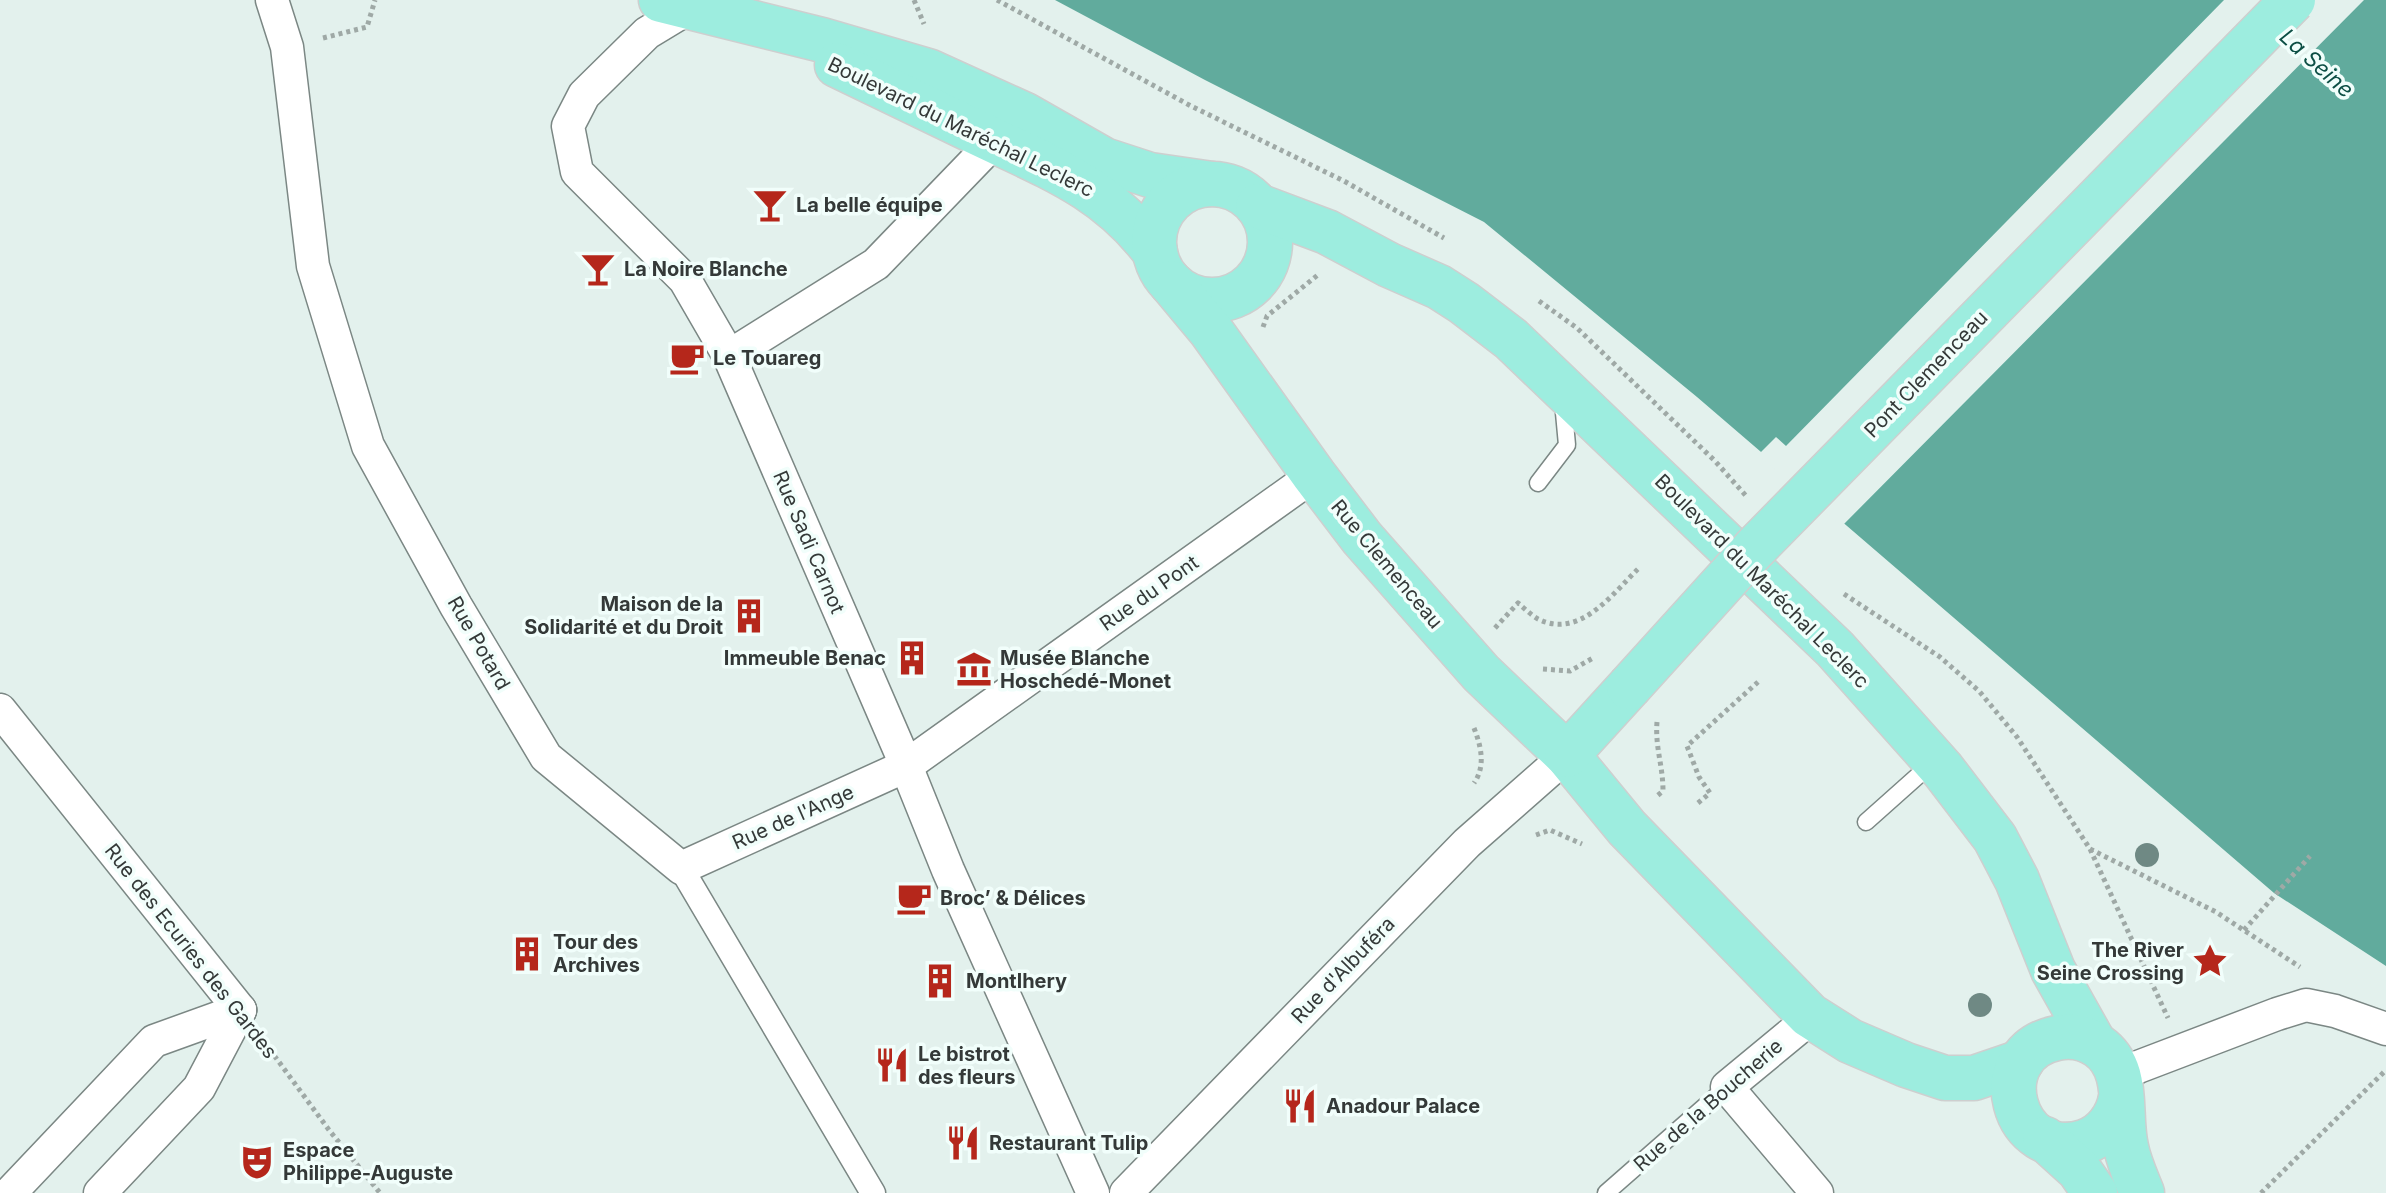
<svg xmlns="http://www.w3.org/2000/svg" width="2386" height="1193" font-family="Inter,sans-serif">
<style>
.water{fill:#61ab9d}
.pier{fill:#e3f1ed}
.lines{fill:none;stroke-linecap:round;stroke-linejoin:round}
.service-casing{stroke:#7b8784;stroke-width:19}
.pedestrian-casing{stroke:#7b8784;stroke-width:27}
.minor-casing{stroke:#7b8784;stroke-width:35}
.primary-casing{stroke:#cecfcf;stroke-width:47}
.path{stroke:#9fa9a6;stroke-width:5;stroke-dasharray:4 4;stroke-linecap:butt}
.service{stroke:#fff;stroke-width:16}
.pedestrian{stroke:#fff;stroke-width:24}
.minor{stroke:#fff;stroke-width:32}
.primary{stroke:#9deddf;stroke-width:44}
.primary-bridge-casing{stroke:#cecfcf;stroke-width:47;stroke-linecap:butt}
.primary-bridge{stroke:#9deddf;stroke-width:44}
.tree{fill:#6f8984}
.labels{text-anchor:middle;dominant-baseline:central;stroke-width:7;stroke-linejoin:round;paint-order:stroke}
.street-label{font-size:20px;fill:#343938;stroke:#f1fefb}
.poi-label{font-size:20px;font-weight:bold;fill:#343938;stroke:#f1fefb;text-anchor:start}
.water-label{font-size:22px;font-style:italic;fill:#0d4f45;stroke:#f1fefb}
</style>
<rect width="100%" height="100%" fill="#e3f1ed"/>
<path class="water" d="M 1055,0 L 2386,0 L 2386,966 L 2274,893 L 1697,397 L 1484,222 L 1205,80 Z"/>
<path class="pier" d="M 2224,0 L 2364,0 L 1842,526 L 1847,531 L 1758,455 L 1776,437 L 1786,446 Z"/>
<g class="lines">
<g class="service-casing">
<g id="service">
<path d="M 1538,483 L 1567,445 L 1563,402"/>
<path d="M 1866,822 L 1921,773 L 1938,770"/>
<path d="M 1606,1193 L 1727,1087"/>
</g>
</g>
<g class="pedestrian-casing">
<path id="pedestrian" d="M 681,868 L 873,1193"/>
</g>
<g class="minor-casing">
<g id="minor">
<path d="M 272,0 L 287,47 L 313,266 L 368,446 L 456,606 L 546,757 L 681,868 L 906,766 L 1314,475"/>
<path d="M 690,7 L 647,33 L 584,95 L 568,126 L 577,172 L 685,280 L 729,356 L 900,751 L 948,870 L 1093,1193"/>
<path d="M 729,356 L 876,264 L 985,151 L 1004,145"/>
<path d="M 0,710 L 240,1010"/>
<path d="M 1809,1015 L 1796,1030 L 1727,1087 L 1817,1193"/>
<path d="M 2120,1076 L 2138,1067 L 2277,1014 L 2306,1005 L 2335,1011 L 2386,1029"/>
<path d="M 10,1193 L 154,1041 L 240,1010"/>
<path d="M 100,1193 L 199,1088 L 240,1010"/>
<path d="M 1126,1193 L 1467,843 L 1567,755"/>
</g>
</g>
<g class="primary-casing">
<g id="primary">
<path d="M 661,0 L 822,40 L 928,71 L 1025,115 L 1104,160 L 1150,175 L 1212,184"/>
<path d="M 837,65 C 884,88 932,111 980,134 C 1049,167 1107,188 1155,252"/>
<circle cx="1212" cy="242" r="58"/>
<path d="M 1258,206 L 1327,232 L 1389,265 L 1439,287 L 1464,303 L 1511,339 L 1835,649 L 1943,770 L 1995,838 L 2017,880 L 2053,970 L 2094,1043"/>
<path d="M 1171,283 L 1211,331 L 1314,475 L 1362,538 L 1481,673 L 1567,755 L 1627,828 L 1809,1015 L 1850,1041 L 1906,1065 L 1945,1078 L 1974,1078 L 2021,1062"/>
<path d="M 1567,755 L 1629,687"/>
<path d="M 2121,1097 C 2118,1117 2104,1136 2084,1142 C 2012,1164 1983,1053 2057,1038 C 2071,1035 2086,1038 2098,1046 C 2131,1069 2118,1112 2126,1147 C 2129,1163 2136,1178 2142,1193"/>
<path d="M 2045,1139 L 2079,1170 L 2095,1193"/>
</g>
</g>
<g class="path">
<path d="M 914,0 L 924,24"/>
<path d="M 997,0 L 1191,106 L 1344,181 L 1444,238"/>
<path d="M 323,38 L 367,27 L 375,0"/>
<path d="M 1539,301 L 1577,328 L 1715,461 L 1747,497"/>
<path d="M 1263,327 L 1267,316 L 1319,274"/>
<path d="M 1844,594 L 1940,657 L 1979,691 L 2017,737 L 2090,849 L 2168,1018"/>
<path d="M 1495,628 L 1518,603 C 1524,608 1531,615 1538,619 C 1580,640 1613,593 1639,568"/>
<path d="M 1543,669 L 1570,671 L 1593,658"/>
<path d="M 1657,722 C 1655,748 1663,765 1663,791 L 1657,796"/>
<path d="M 1474,728 C 1481,746 1486,766 1474,783"/>
<path d="M 1698,803 L 1710,793 L 1699,777 L 1687,746 L 1758,682"/>
<path d="M 1536,835 L 1550,830 L 1582,844"/>
<path d="M 2090,849 L 2216,912 L 2300,967"/>
<path d="M 2244,930 L 2310,856"/>
<path d="M 265,1043 L 329,1130 L 380,1193"/>
<path d="M 2261,1193 L 2386,1070"/>
</g>
<use href="#service" class="service"/>
<use href="#pedestrian" class="pedestrian"/>
<use href="#minor" class="minor"/>
<use href="#primary" class="primary"/>
<g class="primary-bridge-casing">
<path id="primary-bridge" d="M 1629,687 L 1754,549 L 2293,0"/>
</g>
<use href="#primary-bridge" class="primary-bridge"/>
</g>
<g class="tree">
<circle cx="2147" cy="855" r="12"/>
<circle cx="1980" cy="1005" r="12"/>
</g>
<defs>
<g id="bar-bare" transform="scale(2.76)"><path d="M-6-5H6L.8 .8V4.5H3.5V6h-7V4.5H-.8V.8Z" fill="#b5271b" stroke="#f1fefb" stroke-width="2.5" paint-order="stroke"/></g>
<g id="cafe-bare" transform="scale(2.76)"><path d="M-5.5-4.5H6V0H3Q3 3.5 0 3.5H-2.5Q-5.5 3.5-5.5 0ZM3-3.2v2h1.7v-2ZM-6 4.5H4V6H-6Z" fill="#b5271b" stroke="#f1fefb" stroke-width="2.5" paint-order="stroke"/></g>
<g id="building-bare" transform="scale(2.76)"><path d="M-4-6H4V6H1V3H-1V6H-4ZM-2.5-4.3h1.7v1.8h-1.7ZM.8-4.3h1.7v1.8H.8ZM-2.5-1h1.7V.8h-1.7ZM.8-1h1.7V.8H.8Z" fill="#b5271b" stroke="#f1fefb" stroke-width="2.5" paint-order="stroke"/></g>
<g id="museum-bare" transform="scale(2.76)"><path d="M0-6L6-3V-2H-6V-3ZM-5-1h2V3h-2ZM-1-1h2V3h-2ZM3-1h2V3H3ZM-6 4H6V6H-6Z" fill="#b5271b" stroke="#f1fefb" stroke-width="2.5" paint-order="stroke"/></g>
<g id="sight-bare" transform="scale(2.76)"><path d="M0-6L1.8-2.2L6-1.7L2.9 1.2L3.7 5.4L0 3.3L-3.7 5.4L-2.9 1.2L-6-1.7L-1.8-2.2Z" fill="#b5271b" stroke="#f1fefb" stroke-width="2.5" paint-order="stroke"/></g>
<g id="restaurant-bare" transform="scale(2.76)"><path d="M-5-6h1v4h1v-4h1v4h1v-4h1v5L-1.5 .5V6h-2V.5L-5-1ZM5-6V6H3V1.5H1.5Q1.5-4 5-6Z" fill="#b5271b" stroke="#f1fefb" stroke-width="2.5" paint-order="stroke"/></g>
<g id="theatre-bare" transform="scale(2.76)"><path d="M-5-5.5Q0-4 5-5.5V0Q5 5 0 6Q-5 5-5 0ZM-3.3-2.5H-1v1.5H-3.3ZM1-2.5H3.3v1.5H1ZM-2.8 1Q0 5.5 2.8 1Z" fill="#b5271b" stroke="#f1fefb" stroke-width="2.5" paint-order="stroke"/></g>
</defs>
<g fill-rule="evenodd">
<use href="#bar-bare" x="770" y="205"/>
<use href="#bar-bare" x="598" y="269"/>
<use href="#cafe-bare" x="687" y="358"/>
<use href="#building-bare" x="749" y="616"/>
<use href="#building-bare" x="912" y="658"/>
<use href="#museum-bare" x="974" y="669"/>
<use href="#cafe-bare" x="914" y="898"/>
<use href="#building-bare" x="527" y="954"/>
<use href="#sight-bare" x="2210" y="961"/>
<use href="#building-bare" x="940" y="981"/>
<use href="#restaurant-bare" x="892" y="1065"/>
<use href="#restaurant-bare" x="1300" y="1106"/>
<use href="#restaurant-bare" x="963" y="1143"/>
<use href="#theatre-bare" x="257" y="1162"/>
</g>
<g class="labels">
<g class="street-label">
<text transform="translate(961 127) rotate(26)">Boulevard du Maréchal Leclerc</text>
<text transform="translate(1926 374) rotate(-46)">Pont Clemenceau</text>
<text transform="translate(809 542) rotate(67)">Rue Sadi Carnot</text>
<text transform="translate(1387 564) rotate(50)">Rue Clemenceau</text>
<text transform="translate(1762 581) rotate(45)">Boulevard du Maréchal Leclerc</text>
<text transform="translate(1149 593) rotate(-35)">Rue du Pont</text>
<text transform="translate(479 643) rotate(60)">Rue Potard</text>
<text transform="translate(793 817) rotate(-24)">Rue de l'Ange</text>
<text transform="translate(191 951) rotate(52)">Rue des Ecuries des Gardes</text>
<text transform="translate(1343 970) rotate(-46)">Rue d'Albuféra</text>
<text transform="translate(1708 1105) rotate(-41)">Rue de la Boucherie</text>
</g>
<g class="poi-label">
<text x="796" y="205">La belle équipe</text>
<text x="624" y="269">La Noire Blanche</text>
<text x="713" y="358">Le Touareg</text>
<text x="723" y="604" text-anchor="end">Maison de la<tspan x="723" dy="23">Solidarité et du Droit</tspan></text>
<text x="886" y="658" text-anchor="end">Immeuble Benac</text>
<text x="1000" y="658">Musée Blanche<tspan x="1000" dy="23">Hoschedé-Monet</tspan></text>
<text x="940" y="898">Broc’ &amp; Délices</text>
<text x="553" y="942">Tour des<tspan x="553" dy="23">Archives</tspan></text>
<text x="2184" y="950" text-anchor="end">The River<tspan x="2184" dy="23">Seine Crossing</tspan></text>
<text x="966" y="981">Montlhery</text>
<text x="918" y="1054">Le bistrot<tspan x="918" dy="23">des fleurs</tspan></text>
<text x="1326" y="1106">Anadour Palace</text>
<text x="989" y="1143">Restaurant Tulip</text>
<text x="283" y="1150">Espace<tspan x="283" dy="23">Philippe-Auguste</tspan></text>
</g>
<g class="water-label">
<text transform="translate(2317 63) rotate(42)">La Seine</text>
</g>
</g>
</svg>
